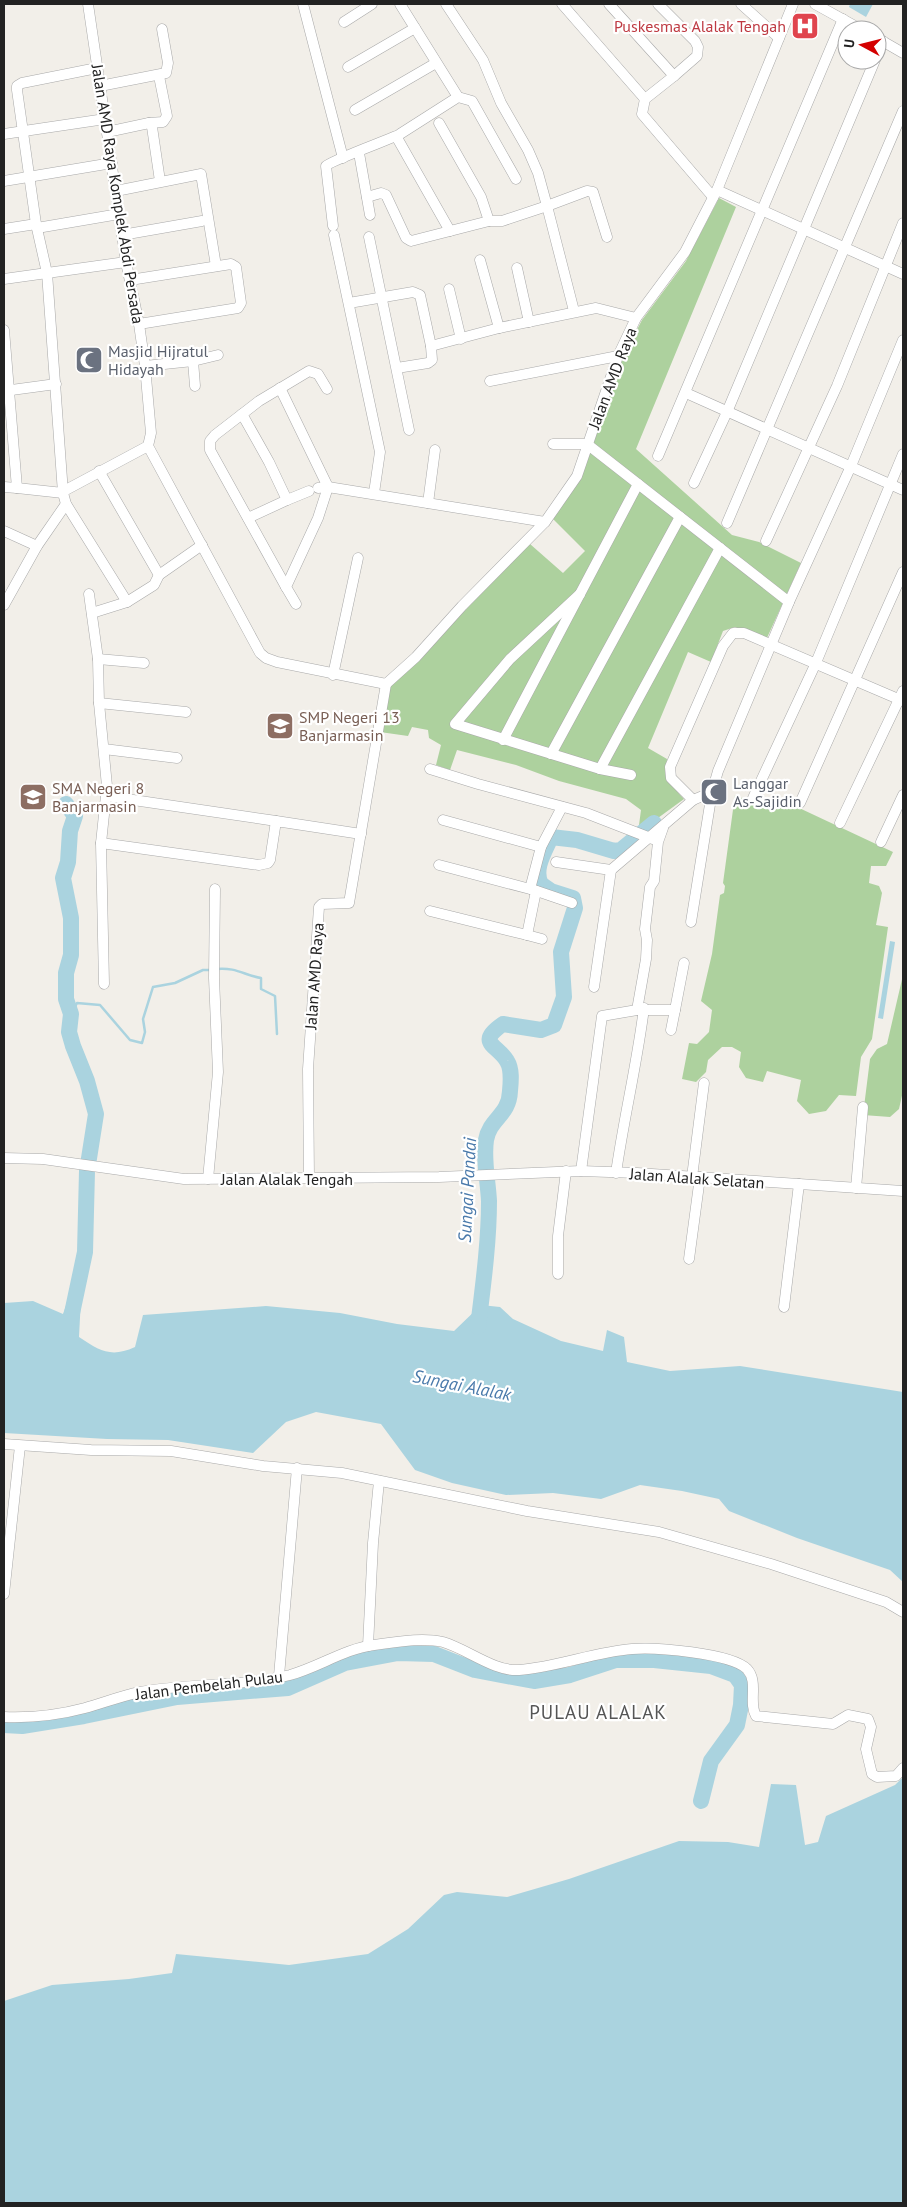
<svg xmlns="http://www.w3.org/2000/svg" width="907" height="2207" font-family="'PT Sans',sans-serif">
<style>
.forest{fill:#add19e}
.water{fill:#aad3df}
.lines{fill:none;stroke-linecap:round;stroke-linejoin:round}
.stream{stroke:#aad3df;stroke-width:2.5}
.river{stroke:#aad3df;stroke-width:16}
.minor-casing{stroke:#a9a9a9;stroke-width:11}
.minor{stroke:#fff;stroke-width:10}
.labels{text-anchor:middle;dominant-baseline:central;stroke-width:4.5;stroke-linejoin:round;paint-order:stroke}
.health-label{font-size:16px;fill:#be3a42;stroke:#fff;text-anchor:end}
.street-label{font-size:16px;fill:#222;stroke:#fff}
.worship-label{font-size:16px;fill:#5b616d;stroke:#fff;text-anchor:start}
.education-label{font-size:16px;fill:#785e54;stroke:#fff;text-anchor:start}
.water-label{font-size:18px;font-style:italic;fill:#4a7aab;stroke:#fff}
.quarter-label{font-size:19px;letter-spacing:1px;fill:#555;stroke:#fff}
</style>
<rect width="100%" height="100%" fill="#f2efe9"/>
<g class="forest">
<path d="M 719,198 L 736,207 L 636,449 L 732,535 L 759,542 L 801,563 L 766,640 L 735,627 L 723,631 L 711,662 L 688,652 L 648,748 L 667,759 C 666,778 671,785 684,799 L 647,826 L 639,825 L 641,810 L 626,799 L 559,781 L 516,765 L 457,750 L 450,770 L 436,765 L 441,745 L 429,738 L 428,730 L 412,727 L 408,736 L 380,732 L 388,689 L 530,544 L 563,573 L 585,551 L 552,518 L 579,478 L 624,355 L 642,320 L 686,261 Z"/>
<path d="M 735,795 L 774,812 L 780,799 L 893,852 L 886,866 L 871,866 L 869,883 L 879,886 L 882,893 L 876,925 L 888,927 L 872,1039 L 861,1057 L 856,1096 L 839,1095 L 826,1111 L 809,1114 L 797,1101 L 801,1080 L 767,1071 L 763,1082 L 746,1078 L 739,1067 L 741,1052 L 732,1047 L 722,1047 L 708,1060 L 706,1072 L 696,1082 L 682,1079 L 689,1043 L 697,1044 L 709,1032 L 712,1010 L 701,1001 L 712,954 L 720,895 L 724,893 L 725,886 L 723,883 Z"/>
<path d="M 903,975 L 903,1091 L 899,1109 L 890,1117 L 863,1115 L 870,1059 L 877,1049 L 887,1044 Z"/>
</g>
<g class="water">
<path d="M 850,4 L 873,4 L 866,17 L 849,7 Z"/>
<path d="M 890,941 L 895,942 L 883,1019 L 878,1018 Z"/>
<path d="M 70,1294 L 81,1298 L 79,1337 C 100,1351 111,1358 135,1347 L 143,1315 L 266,1306 L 340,1313 L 397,1324 L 454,1331 L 481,1305 L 500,1307 L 513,1319 L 561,1341 L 603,1351 L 607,1330 L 624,1337 L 627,1362 L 670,1371 L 740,1366 L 903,1392 L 903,1582 L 890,1570 L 797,1538 L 729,1511 L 719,1499 L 682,1491 L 640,1485 L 601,1499 L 553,1493 L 506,1495 L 452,1483 L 415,1470 L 381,1424 L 316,1412 L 286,1422 L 253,1453 L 168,1440 L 107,1439 L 4,1433 L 4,1303 L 33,1301 L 63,1314 Z"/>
<path d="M 903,1777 L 903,2203 L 4,2203 L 4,2001 L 52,1985 L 129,1979 L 172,1973 L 176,1954 L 289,1965 L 368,1954 L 408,1929 L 444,1895 L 457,1892 L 507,1897 L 569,1879 L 679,1841 L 728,1842 L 759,1847 L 771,1784 L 796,1785 L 805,1845 L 818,1842 L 826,1816 L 895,1785 Z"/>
</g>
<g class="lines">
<g class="stream">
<path d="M 216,969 C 236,967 244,975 261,978 L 261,989 L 275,996 L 277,1034"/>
<path d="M 71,1014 L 77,1003 L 100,1005 L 130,1040 L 142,1043 L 145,1032 L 143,1019 L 153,987 L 175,983 L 203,970 L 211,970"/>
</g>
<g class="river">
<path d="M 66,804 L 75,816 L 70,831 L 68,862 L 63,878 L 71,918 L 71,955 L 66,973 L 66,999 L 71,1014 L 69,1032 L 73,1046 L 87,1081 L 96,1114 L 87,1171 L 85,1252 L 71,1318"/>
<path d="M 478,1327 C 483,1286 489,1242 489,1201 C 488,1181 483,1160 486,1140 C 490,1118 509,1116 510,1091 C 511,1081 512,1069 507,1061 C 498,1045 475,1043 503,1024 L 541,1030 L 554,1025 L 564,997 L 561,952 L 575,908 L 573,898 L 551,891 L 541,884 C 533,869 545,851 551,837 L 577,840 L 614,851 L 621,850 L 654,823"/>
<path d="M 4,1725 L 22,1726 L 84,1716 L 177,1697 L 288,1688 L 345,1663 L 398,1653 L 434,1654 L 475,1670 L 534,1681 L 570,1675 L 616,1660 L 654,1660 L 711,1666 L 735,1675 L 742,1685 L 741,1705 L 737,1725 L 711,1761 L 701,1801"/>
</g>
<g class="minor-casing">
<g id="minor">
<path d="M 88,4 L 126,262 L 139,324 L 145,366 L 151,433 L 148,446 L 260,653 L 266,658 L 277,662 L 386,684 L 416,657 L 462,606 L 545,522 L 577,476 L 618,356 L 636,318 L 685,252 L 717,190 L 793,4"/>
<path d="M 303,4 L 343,158"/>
<path d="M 400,4 L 458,97"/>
<path d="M 446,4 L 483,60 L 501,103 L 528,150 L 538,173 L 547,206 L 502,221 L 489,221"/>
<path d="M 562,4 L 645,99"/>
<path d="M 609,4 L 674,76 L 645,99 L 642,114 L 713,197"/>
<path d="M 658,4 L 695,41 L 698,47 L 697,56 L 674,76"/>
<path d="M 741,4 L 779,38"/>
<path d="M 815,4 L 862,30"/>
<path d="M 344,22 L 372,4"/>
<path d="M 877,38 L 903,53"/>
<path d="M 877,55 L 883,41"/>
<path d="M 348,67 L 415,28"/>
<path d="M 97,68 L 22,83 L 17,86 L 17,90 L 36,224 L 47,273 L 63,493 L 66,504 L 127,602 L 154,585 L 159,575 L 202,545"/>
<path d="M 100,86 L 166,73 L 168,63 L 162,29"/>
<path d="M 355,110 L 436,63"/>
<path d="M 149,123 L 163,122 L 167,116 L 159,76"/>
<path d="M 107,132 L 149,123 L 152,127 L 160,181"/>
<path d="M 4,134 L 105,119"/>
<path d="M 400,134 L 458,97 L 472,101 L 516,179"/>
<path d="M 359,153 L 370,215"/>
<path d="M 4,181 L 112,163"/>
<path d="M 717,190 L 903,274"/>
<path d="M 116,191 L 201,174 L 216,266"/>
<path d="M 367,197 L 381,193 L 386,195 L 406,238 L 411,241 L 489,221 L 481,197 L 439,123"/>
<path d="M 333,226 L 326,166 C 330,161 385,141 396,136 L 450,231"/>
<path d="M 37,228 L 119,214"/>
<path d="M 4,229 L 36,224"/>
<path d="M 122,235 L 202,221"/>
<path d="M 334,235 L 380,452 L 374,493"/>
<path d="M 369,237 L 409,430"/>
<path d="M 480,260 L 499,328"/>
<path d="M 517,268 L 529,322"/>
<path d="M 4,279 L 126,262"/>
<path d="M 130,280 L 231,264 L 236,267 L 241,303 L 238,308 L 139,324"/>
<path d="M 449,289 L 461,339"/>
<path d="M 349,303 L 413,292 L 420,295 L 431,346 L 432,360 L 428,363 L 397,368"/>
<path d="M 574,311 L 547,206 L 587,191 L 593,192 L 607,237"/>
<path d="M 4,330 L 17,488 L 63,493"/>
<path d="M 431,346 L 499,328 L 596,308 L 636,318"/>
<path d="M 193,361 L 195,386"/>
<path d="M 145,366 L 193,361 L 218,355"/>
<path d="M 490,381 L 618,356"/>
<path d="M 280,388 L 328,487 L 318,488"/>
<path d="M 4,391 L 56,384"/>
<path d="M 686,393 L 903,490"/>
<path d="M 242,414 L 269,462 L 287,500 L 248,518"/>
<path d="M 553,444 L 587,444 L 789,602"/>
<path d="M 658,456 L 843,19"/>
<path d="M 99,471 L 159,575"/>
<path d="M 694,483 L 727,412 L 875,60"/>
<path d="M 4,487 L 17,488"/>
<path d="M 62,492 L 148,446"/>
<path d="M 287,500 L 309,491"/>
<path d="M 428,503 L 435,450"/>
<path d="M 727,523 L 903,111"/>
<path d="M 4,531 L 37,546"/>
<path d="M 766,541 L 837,386 L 903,223"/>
<path d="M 286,587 L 210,450 L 210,441 L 215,435 L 259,401 L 309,371 L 318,374 L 327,389"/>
<path d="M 89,594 L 98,659 L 99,703 L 107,786 L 101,843 L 104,984"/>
<path d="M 580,594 L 510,659 L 455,724 L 600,769 L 631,775"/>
<path d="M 296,604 L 286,587 L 318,518 L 328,487 L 545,522"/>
<path d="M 4,605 L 37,546 L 66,504"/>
<path d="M 92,613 L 127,602"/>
<path d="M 98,659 L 144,663"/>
<path d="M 333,675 L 358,558"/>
<path d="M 99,703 L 186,712"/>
<path d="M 503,740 L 638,484"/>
<path d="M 104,749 L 177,758"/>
<path d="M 551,754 L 680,517"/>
<path d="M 430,769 L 478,784 L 586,813 L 653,839"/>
<path d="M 600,769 L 720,548"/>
<path d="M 106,796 L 276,821"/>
<path d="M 753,798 L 815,665 L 903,454"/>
<path d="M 693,800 L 671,778 L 670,767 L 723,646 L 733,633 L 744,633 L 903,701"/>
<path d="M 800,803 L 903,572"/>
<path d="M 443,820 L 541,847"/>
<path d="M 840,823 L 903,691"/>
<path d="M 881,842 L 903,795"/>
<path d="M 101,843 L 259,865 L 268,863 L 270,860 L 276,821 L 361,834"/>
<path d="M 556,862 L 611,870 L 693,800 L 712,792 L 718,771 L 789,602 L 851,466 L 903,340"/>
<path d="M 439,865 L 530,889 L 541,847 L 562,807"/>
<path d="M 531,889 L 572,903"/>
<path d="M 536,891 L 527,935 L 542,939"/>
<path d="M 430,911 L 527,935"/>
<path d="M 691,922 L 712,792"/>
<path d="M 594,987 L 611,870"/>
<path d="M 638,1010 L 675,1010 L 684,963"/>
<path d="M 671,1030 L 675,1010"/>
<path d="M 4,1158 L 43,1159 L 184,1179 L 439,1177 L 581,1171 L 637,1173 L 903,1191"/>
<path d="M 581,1171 L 602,1016 L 637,1010 L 646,959 L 647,940 L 645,929 L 650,887 L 654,881 L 658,842 L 663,828"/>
<path d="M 616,1173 C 624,1117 637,1064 644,1008"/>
<path d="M 692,1177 L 704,1083"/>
<path d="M 208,1179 L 218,1072 L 214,978 L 215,889"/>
<path d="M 309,1179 L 308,1069 L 319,907 L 322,904 L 349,903 L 386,684"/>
<path d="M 856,1188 L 863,1107"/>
<path d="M 689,1259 L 700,1177"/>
<path d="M 558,1274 L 558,1236 L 566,1171"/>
<path d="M 784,1307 L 799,1184"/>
<path d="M 4,1444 L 91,1450 L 171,1451 L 263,1466 L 342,1473 L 527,1511 L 659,1532 L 771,1564 L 886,1602 L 903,1612"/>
<path d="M 4,1594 L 20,1446"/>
<path d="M 368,1646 L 373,1543 L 379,1481"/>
<path d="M 279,1676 L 297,1468"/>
<path d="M 4,1717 C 30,1718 59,1715 85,1708 C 103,1703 121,1696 140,1692 C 189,1683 241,1687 290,1675 C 319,1667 344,1649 374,1645 C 396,1642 422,1637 443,1642 C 467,1649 495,1672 519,1670 C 558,1667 594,1652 632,1649 C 654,1647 731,1653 747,1669 C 759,1682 748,1702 756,1716 L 833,1724 L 848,1715 L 868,1719 L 871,1727 L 866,1749 L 872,1774 L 877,1777 L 896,1776 L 903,1768"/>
</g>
</g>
<use href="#minor" class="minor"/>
</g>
<defs>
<g id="hospital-square" transform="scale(1.4375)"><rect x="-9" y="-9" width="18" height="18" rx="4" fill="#e0444e" stroke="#fff"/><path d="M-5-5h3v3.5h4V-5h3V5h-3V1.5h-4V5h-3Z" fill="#fff"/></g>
<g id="mosque-square" transform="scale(1.4375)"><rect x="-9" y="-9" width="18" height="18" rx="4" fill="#6b7280" stroke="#fff"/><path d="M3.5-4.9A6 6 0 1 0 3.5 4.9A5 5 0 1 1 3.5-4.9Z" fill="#fff"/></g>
<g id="school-square" transform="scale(1.4375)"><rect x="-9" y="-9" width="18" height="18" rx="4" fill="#8d6e63" stroke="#fff"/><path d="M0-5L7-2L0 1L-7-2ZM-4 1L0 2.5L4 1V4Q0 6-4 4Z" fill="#fff"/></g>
</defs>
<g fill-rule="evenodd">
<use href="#hospital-square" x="805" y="26"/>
<use href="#mosque-square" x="89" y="360"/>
<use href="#school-square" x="280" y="726"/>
<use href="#mosque-square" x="714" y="792"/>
<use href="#school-square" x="33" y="797"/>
</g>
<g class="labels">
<g class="health-label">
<text x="786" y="26">Puskesmas Alalak Tengah</text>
</g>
<g class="street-label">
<text transform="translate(118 194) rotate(81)">Jalan AMD Raya Komplek Abdi Persada</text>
<text transform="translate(612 378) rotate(-69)">Jalan AMD Raya</text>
<text transform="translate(314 976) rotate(-86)">Jalan AMD Raya</text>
<text transform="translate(697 1178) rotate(4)">Jalan Alalak Selatan</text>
<text x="287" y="1179">Jalan Alalak Tengah</text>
<text transform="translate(209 1685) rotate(-7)">Jalan Pembelah Pulau</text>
</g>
<g class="worship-label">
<text x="108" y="351">Masjid Hijratul<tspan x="108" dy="18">Hidayah</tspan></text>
<text x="733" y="783">Langgar<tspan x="733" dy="18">As-Sajidin</tspan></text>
</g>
<g class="education-label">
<text x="299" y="717">SMP Negeri 13<tspan x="299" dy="18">Banjarmasin</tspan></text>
<text x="52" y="788">SMA Negeri 8<tspan x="52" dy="18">Banjarmasin</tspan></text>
</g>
<g class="water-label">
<text transform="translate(467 1190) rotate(-87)">Sungai Pandai</text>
<text transform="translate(462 1385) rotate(11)">Sungai Alalak</text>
</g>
<g class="quarter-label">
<text x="598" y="1712">PULAU ALALAK</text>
</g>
</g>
<rect width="907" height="2207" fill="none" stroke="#222222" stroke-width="10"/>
<g transform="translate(862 45) rotate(277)"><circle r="24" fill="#ffffff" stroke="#a7a7a7"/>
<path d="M0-4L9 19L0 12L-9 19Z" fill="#d40000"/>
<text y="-8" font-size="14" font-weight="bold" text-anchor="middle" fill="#222222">U</text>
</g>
</svg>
